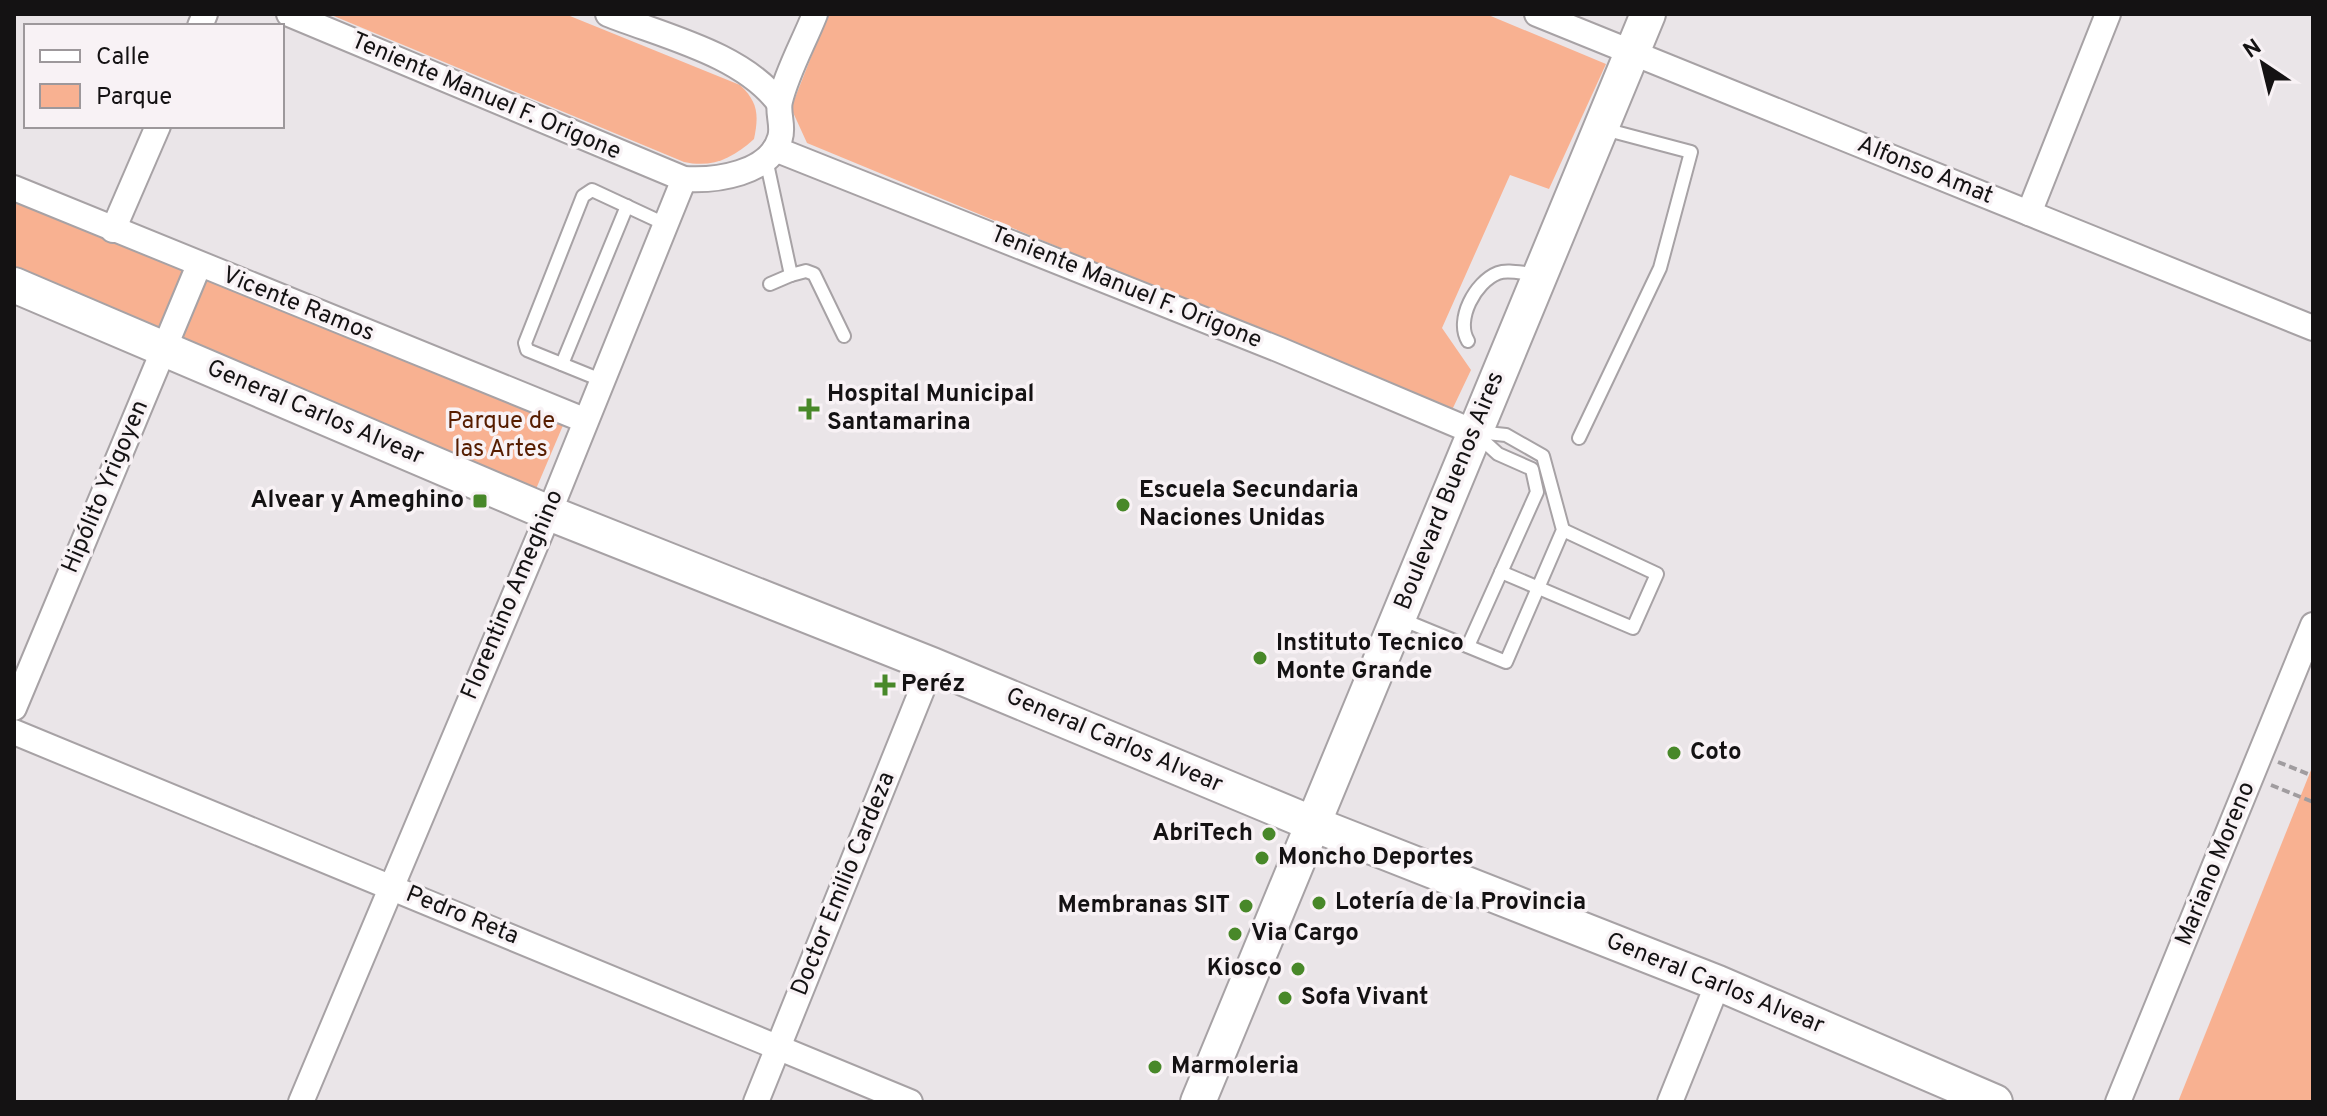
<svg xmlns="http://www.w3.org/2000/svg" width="2327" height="1116" font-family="Overpass,sans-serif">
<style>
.green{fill:#f8b191}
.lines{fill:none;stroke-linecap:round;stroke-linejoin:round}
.lane-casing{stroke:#a7a2a5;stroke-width:16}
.street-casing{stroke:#a7a2a5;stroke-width:28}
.secondary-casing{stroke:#a7a2a5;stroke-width:38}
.path{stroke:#a09c9f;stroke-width:4;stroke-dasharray:8 4;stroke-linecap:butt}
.lane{stroke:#fff;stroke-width:12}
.street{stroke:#fff;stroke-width:24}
.secondary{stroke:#fff;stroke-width:34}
.poi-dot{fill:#488829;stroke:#f8f2f5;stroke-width:3}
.labels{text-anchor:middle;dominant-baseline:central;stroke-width:7;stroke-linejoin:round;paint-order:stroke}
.street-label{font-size:24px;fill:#141213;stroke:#f8f2f5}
.poi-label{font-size:24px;font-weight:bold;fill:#141213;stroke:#f8f2f5;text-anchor:start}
.park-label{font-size:24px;fill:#561d00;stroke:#f8f2f5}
</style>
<rect width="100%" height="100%" fill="#eae5e8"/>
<g class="green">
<path d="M 329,14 L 565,14 L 740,85 C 758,102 759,115 754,139 C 732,159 712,168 684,162 Z"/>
<path d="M 828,14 L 1486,14 L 1606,64 L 1549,189 L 1510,175 L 1442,328 L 1471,370 L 1452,410 L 807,143 L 791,108 Z"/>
<path d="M 14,198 L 564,423 L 536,489 L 14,269 Z"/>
<path d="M 2313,765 L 2313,1102 L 2178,1102 Z"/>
</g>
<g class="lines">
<g class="lane-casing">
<g id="lane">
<path d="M 766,159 L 791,275 L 806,271 L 814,274 L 844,336"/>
<path d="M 770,284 L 791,275"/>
<path d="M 1468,341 C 1455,320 1475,282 1498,273 C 1508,269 1525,274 1536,274"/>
<path d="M 562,364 L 627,206"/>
<path d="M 601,380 L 527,350 L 525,343 L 583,196 L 592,190 L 665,224"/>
<path d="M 1579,438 L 1660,268 L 1691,152 L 1604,129"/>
<path d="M 1501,572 L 1633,628 L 1657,574 L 1563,530"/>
<path d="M 1401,619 L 1506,662 L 1563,530 L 1543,456 L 1506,435 L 1477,432"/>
<path d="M 1468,646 L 1537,492 L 1532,469 L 1498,454 L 1476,434"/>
</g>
</g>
<g class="street-casing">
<g id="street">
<path d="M 289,14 L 684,179 C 715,181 770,174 780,138 C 784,126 777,113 780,101 C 787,72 804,42 815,14"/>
<path d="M 608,14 C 663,36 743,54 779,103"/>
<path d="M 1537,14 L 2313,328"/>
<path d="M 200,26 L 205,14"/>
<path d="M 775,149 L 1280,350 L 1474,432"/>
<path d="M 14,188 L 584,420"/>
<path d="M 2029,213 L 2108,14"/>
<path d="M 113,230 L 158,126"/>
<path d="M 14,708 L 199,265"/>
<path d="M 14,732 L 910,1102"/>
<path d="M 301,1102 L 549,513 L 684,179"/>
<path d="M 756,1102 L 932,665"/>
<path d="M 1670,1102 L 1718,983"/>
<path d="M 2118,1102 L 2313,625"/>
</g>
</g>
<g class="secondary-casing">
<g id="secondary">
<path d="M 14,285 L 549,513 L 932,665 L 1311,823 L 1718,983 L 1995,1102"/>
<path d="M 1198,1102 L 1648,14"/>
</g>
</g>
<g class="path">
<path d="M 2278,762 L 2313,776"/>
<path d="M 2271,785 L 2313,802"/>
</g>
<use href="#lane" class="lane"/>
<use href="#street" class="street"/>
<use href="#secondary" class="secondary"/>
</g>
<g class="poi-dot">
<path d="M805 397h8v8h8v8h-8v8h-8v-8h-8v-8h8z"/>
<rect x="472" y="493" width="16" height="16" rx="4"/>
<circle cx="1123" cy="505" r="8"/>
<circle cx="1260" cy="658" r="8"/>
<path d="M881 673h8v8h8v8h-8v8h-8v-8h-8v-8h8z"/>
<circle cx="1674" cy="753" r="8"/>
<circle cx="1269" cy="834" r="8"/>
<circle cx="1262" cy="858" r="8"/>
<circle cx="1319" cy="903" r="8"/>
<circle cx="1246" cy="906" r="8"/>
<circle cx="1235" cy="934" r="8"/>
<circle cx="1298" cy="969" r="8"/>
<circle cx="1285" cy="998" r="8"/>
<circle cx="1155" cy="1067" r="8"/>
</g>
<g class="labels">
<g class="street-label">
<text transform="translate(486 97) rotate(23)">Teniente Manuel F. Origone</text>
<text transform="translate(1925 171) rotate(22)">Alfonso Amat</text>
<text transform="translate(1126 288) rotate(22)">Teniente Manuel F. Origone</text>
<text transform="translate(298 305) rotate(22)">Vicente Ramos</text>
<text transform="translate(315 413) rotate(23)">General Carlos Alvear</text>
<text transform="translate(106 487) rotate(-67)">Hipólito Yrigoyen</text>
<text transform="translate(1450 491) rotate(-68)">Boulevard Buenos Aires</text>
<text transform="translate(513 595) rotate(-67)">Florentino Ameghino</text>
<text transform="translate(1114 741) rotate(23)">General Carlos Alvear</text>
<text transform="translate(2216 864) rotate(-68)">Mariano Moreno</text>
<text transform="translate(844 884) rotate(-68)">Doctor Emilio Cardeza</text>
<text transform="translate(462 916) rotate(22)">Pedro Reta</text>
<text transform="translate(1715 984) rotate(22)">General Carlos Alvear</text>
</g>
<g class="poi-label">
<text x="827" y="395">Hospital Municipal<tspan x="827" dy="28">Santamarina</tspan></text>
<text x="1139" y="491">Escuela Secundaria<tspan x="1139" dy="28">Naciones Unidas</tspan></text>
<text x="464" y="501" text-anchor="end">Alvear y Ameghino</text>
<text x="1276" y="644">Instituto Tecnico<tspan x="1276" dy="28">Monte Grande</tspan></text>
<text x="901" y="685">Peréz</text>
<text x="1690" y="753">Coto</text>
<text x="1253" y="834" text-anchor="end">AbriTech</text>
<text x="1278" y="858">Moncho Deportes</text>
<text x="1335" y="903">Lotería de la Provincia</text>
<text x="1230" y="906" text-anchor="end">Membranas SIT</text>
<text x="1251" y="934">Via Cargo</text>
<text x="1282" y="969" text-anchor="end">Kiosco</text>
<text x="1301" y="998">Sofa Vivant</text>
<text x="1171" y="1067">Marmoleria</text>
</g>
<g class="park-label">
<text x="501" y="422">Parque de<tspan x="501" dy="28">las Artes</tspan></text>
</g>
</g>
<rect width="2327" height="1116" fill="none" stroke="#141213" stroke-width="32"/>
<rect x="24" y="24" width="260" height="104" fill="#f8f2f5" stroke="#9d989b" stroke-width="2"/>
<rect x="40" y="50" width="40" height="12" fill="#ffffff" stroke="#9d989b" stroke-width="2"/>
<text x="96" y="64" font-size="24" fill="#141213">Calle</text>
<rect x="40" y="84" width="40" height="24" fill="#f8b191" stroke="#9d989b" stroke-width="2"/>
<text x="96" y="104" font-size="24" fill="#141213">Parque</text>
<g transform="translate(2263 64) rotate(325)" stroke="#f8f2f5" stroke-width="6" paint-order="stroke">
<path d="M0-6L14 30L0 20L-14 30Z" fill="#141213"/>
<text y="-12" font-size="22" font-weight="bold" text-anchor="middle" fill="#141213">N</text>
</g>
</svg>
